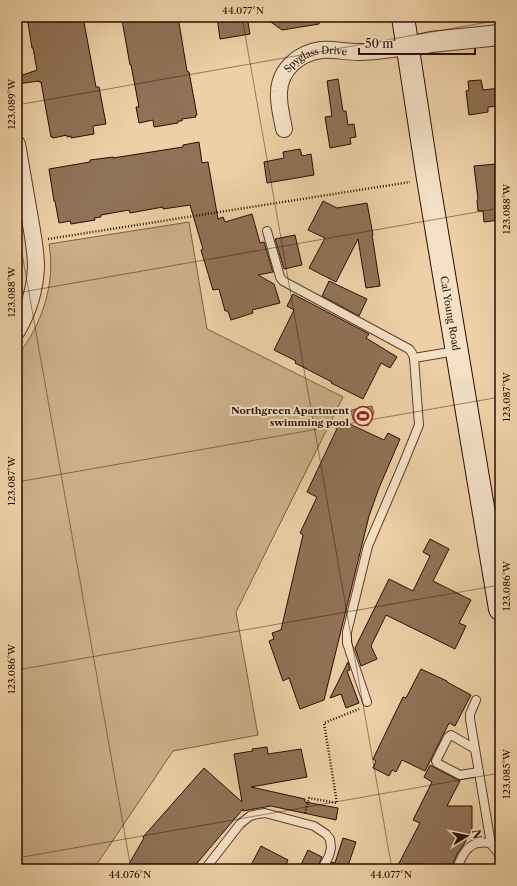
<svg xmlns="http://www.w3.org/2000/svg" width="517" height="886" font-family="'Libre Caslon Text',serif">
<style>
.green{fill:#ccaf8a;stroke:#7c5e45}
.water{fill:#ab8e6e;stroke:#785a42}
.building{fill:#907256;stroke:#2c0d00}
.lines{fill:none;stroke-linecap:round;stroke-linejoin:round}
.service-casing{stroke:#5c3e2a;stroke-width:10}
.minor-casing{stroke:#5c3e2a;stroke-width:18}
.tertiary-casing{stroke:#5c3e2a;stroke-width:22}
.secondary-casing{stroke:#2c0d00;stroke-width:24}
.path{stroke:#2c0d00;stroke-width:2.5;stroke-dasharray:1 2;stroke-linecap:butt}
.service{stroke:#f3e0c5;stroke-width:8}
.minor{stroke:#f3e0c5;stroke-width:16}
.tertiary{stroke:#f3e0c5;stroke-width:20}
.secondary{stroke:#f3e0c5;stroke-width:22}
.ticks{fill:none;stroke:#2c0d00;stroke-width:1;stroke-opacity:0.45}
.labels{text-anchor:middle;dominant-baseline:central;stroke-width:4;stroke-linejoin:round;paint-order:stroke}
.street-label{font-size:10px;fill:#2c0d00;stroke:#f3e0c5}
.poi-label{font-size:10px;font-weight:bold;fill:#2c0d00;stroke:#f3e0c5;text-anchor:end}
.neatline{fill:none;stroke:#2c0d00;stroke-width:1.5}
.ticks-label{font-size:10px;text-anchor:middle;fill:#2c0d00}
</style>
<rect width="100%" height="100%" fill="#edd0a6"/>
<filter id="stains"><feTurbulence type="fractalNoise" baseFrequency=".005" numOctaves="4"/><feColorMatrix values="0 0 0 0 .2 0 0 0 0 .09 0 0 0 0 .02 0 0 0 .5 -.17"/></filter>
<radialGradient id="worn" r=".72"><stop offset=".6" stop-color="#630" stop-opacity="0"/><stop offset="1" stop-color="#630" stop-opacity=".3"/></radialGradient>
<path class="green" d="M 189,222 L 207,329 L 343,397 L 236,612 L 258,735 L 173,751 L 97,864 L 98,869 L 17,869 L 17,356 C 42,325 56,283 49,244 Z"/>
<path class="water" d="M 372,406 L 374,413 L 368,426 L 353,420 L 351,410 Z"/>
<g class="building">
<path d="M 27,17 L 83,17 L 96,87 L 99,87 L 106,124 L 93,126 L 94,134 L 71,138 L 71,136 L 67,137 L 67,135 L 53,138 L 53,137 L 51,137 L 41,82 L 39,82 L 39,81 L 17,84 L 17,77 L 37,70 L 33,48 L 32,48 Z"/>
<path d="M 138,17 L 178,17 L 187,71 L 189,72 L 197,115 L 195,116 L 196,117 L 182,119 L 182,121 L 178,121 L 178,123 L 154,127 L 153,120 L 139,123 L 136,107 L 139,107 L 131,65 L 130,65 L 122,20 Z"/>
<path d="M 217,17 L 247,17 L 250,34 L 220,39 Z"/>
<path d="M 264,17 L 319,17 L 319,24 L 282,30 Z"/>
<path d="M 338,79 L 343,111 L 346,111 L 348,125 L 354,124 L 356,137 L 350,138 L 351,144 L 330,148 L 325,117 L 332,116 L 327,81 Z"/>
<path d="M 481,80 L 483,90 L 500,88 L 500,106 L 488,107 L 488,112 L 469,115 L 466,91 L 469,90 L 468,81 Z"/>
<path d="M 199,142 L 202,163 L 208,162 L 218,219 L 223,217 L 225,222 L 252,214 L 260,243 L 264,242 L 273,272 L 258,275 L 274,284 L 280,303 L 252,310 L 253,313 L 231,320 L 228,311 L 225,311 L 219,289 L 213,290 L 201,250 L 203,249 L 190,205 L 163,209 L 163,207 L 130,213 L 129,210 L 101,215 L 101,217 L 94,218 L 95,220 L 71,224 L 70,221 L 59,223 L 55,201 L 54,201 L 49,169 L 90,162 L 90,160 L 113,157 L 113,158 L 183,147 L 183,145 Z"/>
<path d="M 300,149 L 302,156 L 311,154 L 314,175 L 267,183 L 264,162 L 284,158 L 283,152 Z"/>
<path d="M 496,164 L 500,195 L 500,220 L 484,222 L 483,211 L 478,211 L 477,200 L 478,199 L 474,166 Z"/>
<path d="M 323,201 L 337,208 L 367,203 L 373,235 L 372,235 L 380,286 L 366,288 L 358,239 L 336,282 L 309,268 L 325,238 L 308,230 Z"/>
<path d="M 295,235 L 302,265 L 284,269 L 275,239 Z"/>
<path d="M 329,281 L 367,299 L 359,316 L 322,296 Z"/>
<path d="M 293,294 L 369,334 L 366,338 L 397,357 L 390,368 L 381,363 L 363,399 L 331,383 L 332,382 L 295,363 L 296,361 L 274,350 L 294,310 L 287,306 Z"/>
<path d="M 341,420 L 384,440 L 388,433 L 400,439 L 379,488 L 369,516 L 324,700 L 300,709 L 289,678 L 283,681 L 269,641 L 274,639 L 272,633 L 281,630 L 303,535 L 300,533 L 317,497 L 307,492 Z"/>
<path d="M 430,539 L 449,549 L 433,581 L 471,600 L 459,623 L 466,626 L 455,649 L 386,615 L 371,646 L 377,659 L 361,666 L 355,648 L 389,579 L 413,591 L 430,556 L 423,552 Z"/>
<path d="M 348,662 L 350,670 L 347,671 L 359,703 L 346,708 L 341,694 L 330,698 Z"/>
<path d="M 421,669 L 447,681 L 447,682 L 471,695 L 455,726 L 449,723 L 425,771 L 402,760 L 396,772 L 392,770 L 389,776 L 373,768 L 376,761 L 373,759 L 403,697 L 406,698 Z"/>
<path d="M 267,747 L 268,754 L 301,749 L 307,777 L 251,787 L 305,799 L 305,802 L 338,808 L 336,820 L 271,806 L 243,811 L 243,809 L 198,862 L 193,869 L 126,869 L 144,838 L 143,837 L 204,768 L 242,802 L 234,754 L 253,751 L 252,749 Z"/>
<path d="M 430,765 L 460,781 L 447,806 L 472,806 L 472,828 L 463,846 L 457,854 L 451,869 L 396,869 L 420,823 L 413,820 L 432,782 L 424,777 Z"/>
<path d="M 343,838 L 356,842 L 347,869 L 328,869 L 332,862 L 335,863 Z"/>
<path d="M 261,846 L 288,860 L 284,869 L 249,869 Z"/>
<path d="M 308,850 L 322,857 L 317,869 L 299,869 Z"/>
</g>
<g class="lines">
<g class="service-casing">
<g id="service">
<path d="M 267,231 L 280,277 L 283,281 L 409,349 L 412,353 L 414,358 L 456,351"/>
<path d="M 476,700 L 470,714 L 470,719 L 491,844 L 499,854 L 500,861"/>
<path d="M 367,702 L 347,643 L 347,632 L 368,546 L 404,462 L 419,425 L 414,358"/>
<path d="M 475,749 L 451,735 L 448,737 L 436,761 L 437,763 L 460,775 L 479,772"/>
<path d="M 205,869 L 240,824 L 250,816 L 258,814 L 265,813 L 314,826 L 326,834 L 330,839 L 331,848 L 329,856 L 322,869"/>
<path d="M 456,869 C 462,858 465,846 478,843 C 483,842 487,842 491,844"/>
</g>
</g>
<g class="minor-casing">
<g id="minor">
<path id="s1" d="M 284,129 C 282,117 278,104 279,92 C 280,69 299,53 321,50 C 334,49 346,52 358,52 C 375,52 391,49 407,47"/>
<path d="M 17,144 C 21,167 25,190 29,213 C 32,231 36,249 36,267 C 35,290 28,312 17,331"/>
</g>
</g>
<g class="tertiary-casing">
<path id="tertiary" d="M 407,47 L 431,42 L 500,35"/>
</g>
<g class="secondary-casing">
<g id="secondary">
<path id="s2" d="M 403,17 L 428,179 L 500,609"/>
</g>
</g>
<g class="path">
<path d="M 426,20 L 428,17"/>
<path d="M 48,239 L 410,182"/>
<path d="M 305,813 L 309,798 L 337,803 L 324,723 L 359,709"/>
</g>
<use href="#service" class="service"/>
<use href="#minor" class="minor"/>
<use href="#tertiary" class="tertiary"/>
<use href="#secondary" class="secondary"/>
</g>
<path class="ticks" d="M 242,17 L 392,869M 17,105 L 500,20M 17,225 L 131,869M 17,293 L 500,208M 17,482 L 500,397M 17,670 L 500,585M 17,858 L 500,773"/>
<defs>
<g id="stadium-ring" transform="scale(1)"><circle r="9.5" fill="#f3e0c5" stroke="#8f2418" stroke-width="1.5"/><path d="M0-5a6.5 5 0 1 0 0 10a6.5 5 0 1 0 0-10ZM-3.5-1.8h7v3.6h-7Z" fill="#8f2418"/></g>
</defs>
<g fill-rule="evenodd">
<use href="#stadium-ring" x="363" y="416"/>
</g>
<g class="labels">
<g class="street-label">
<text stroke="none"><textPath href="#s1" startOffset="94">Spyglass Drive</textPath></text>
<text stroke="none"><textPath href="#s2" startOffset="300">Cal Young Road</textPath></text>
</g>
<g class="poi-label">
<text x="349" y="410">Northgreen Apartment<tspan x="349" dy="12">swimming pool</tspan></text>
</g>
</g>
<rect width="517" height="886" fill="none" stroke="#edd0a6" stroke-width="44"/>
<g transform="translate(467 836) rotate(80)" stroke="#f3e0c5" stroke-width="3" paint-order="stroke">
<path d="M0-3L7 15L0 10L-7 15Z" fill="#2c0d00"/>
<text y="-6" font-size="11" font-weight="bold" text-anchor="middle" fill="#2c0d00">N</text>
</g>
<path d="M359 48v6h116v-6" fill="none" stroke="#2c0d00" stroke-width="2"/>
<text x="365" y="48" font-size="12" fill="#2c0d00" stroke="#f3e0c5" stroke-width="3" paint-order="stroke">50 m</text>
<rect x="22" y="22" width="473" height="842" class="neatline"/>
<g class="ticks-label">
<text x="243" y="14">44.077°N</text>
<text transform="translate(11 104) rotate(-90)" y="4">123.089°W</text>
<text transform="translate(506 209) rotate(-90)" y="4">123.088°W</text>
<text transform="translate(11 292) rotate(-90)" y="4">123.088°W</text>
<text transform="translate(506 397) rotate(-90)" y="4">123.087°W</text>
<text transform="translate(11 481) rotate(-90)" y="4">123.087°W</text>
<text transform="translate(506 586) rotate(-90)" y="4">123.086°W</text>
<text transform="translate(11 669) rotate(-90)" y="4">123.086°W</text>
<text transform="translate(506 774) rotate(-90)" y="4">123.085°W</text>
<text x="130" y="878">44.076°N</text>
<text x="391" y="878">44.077°N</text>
</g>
<rect width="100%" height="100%" filter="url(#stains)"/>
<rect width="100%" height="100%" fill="url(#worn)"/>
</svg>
